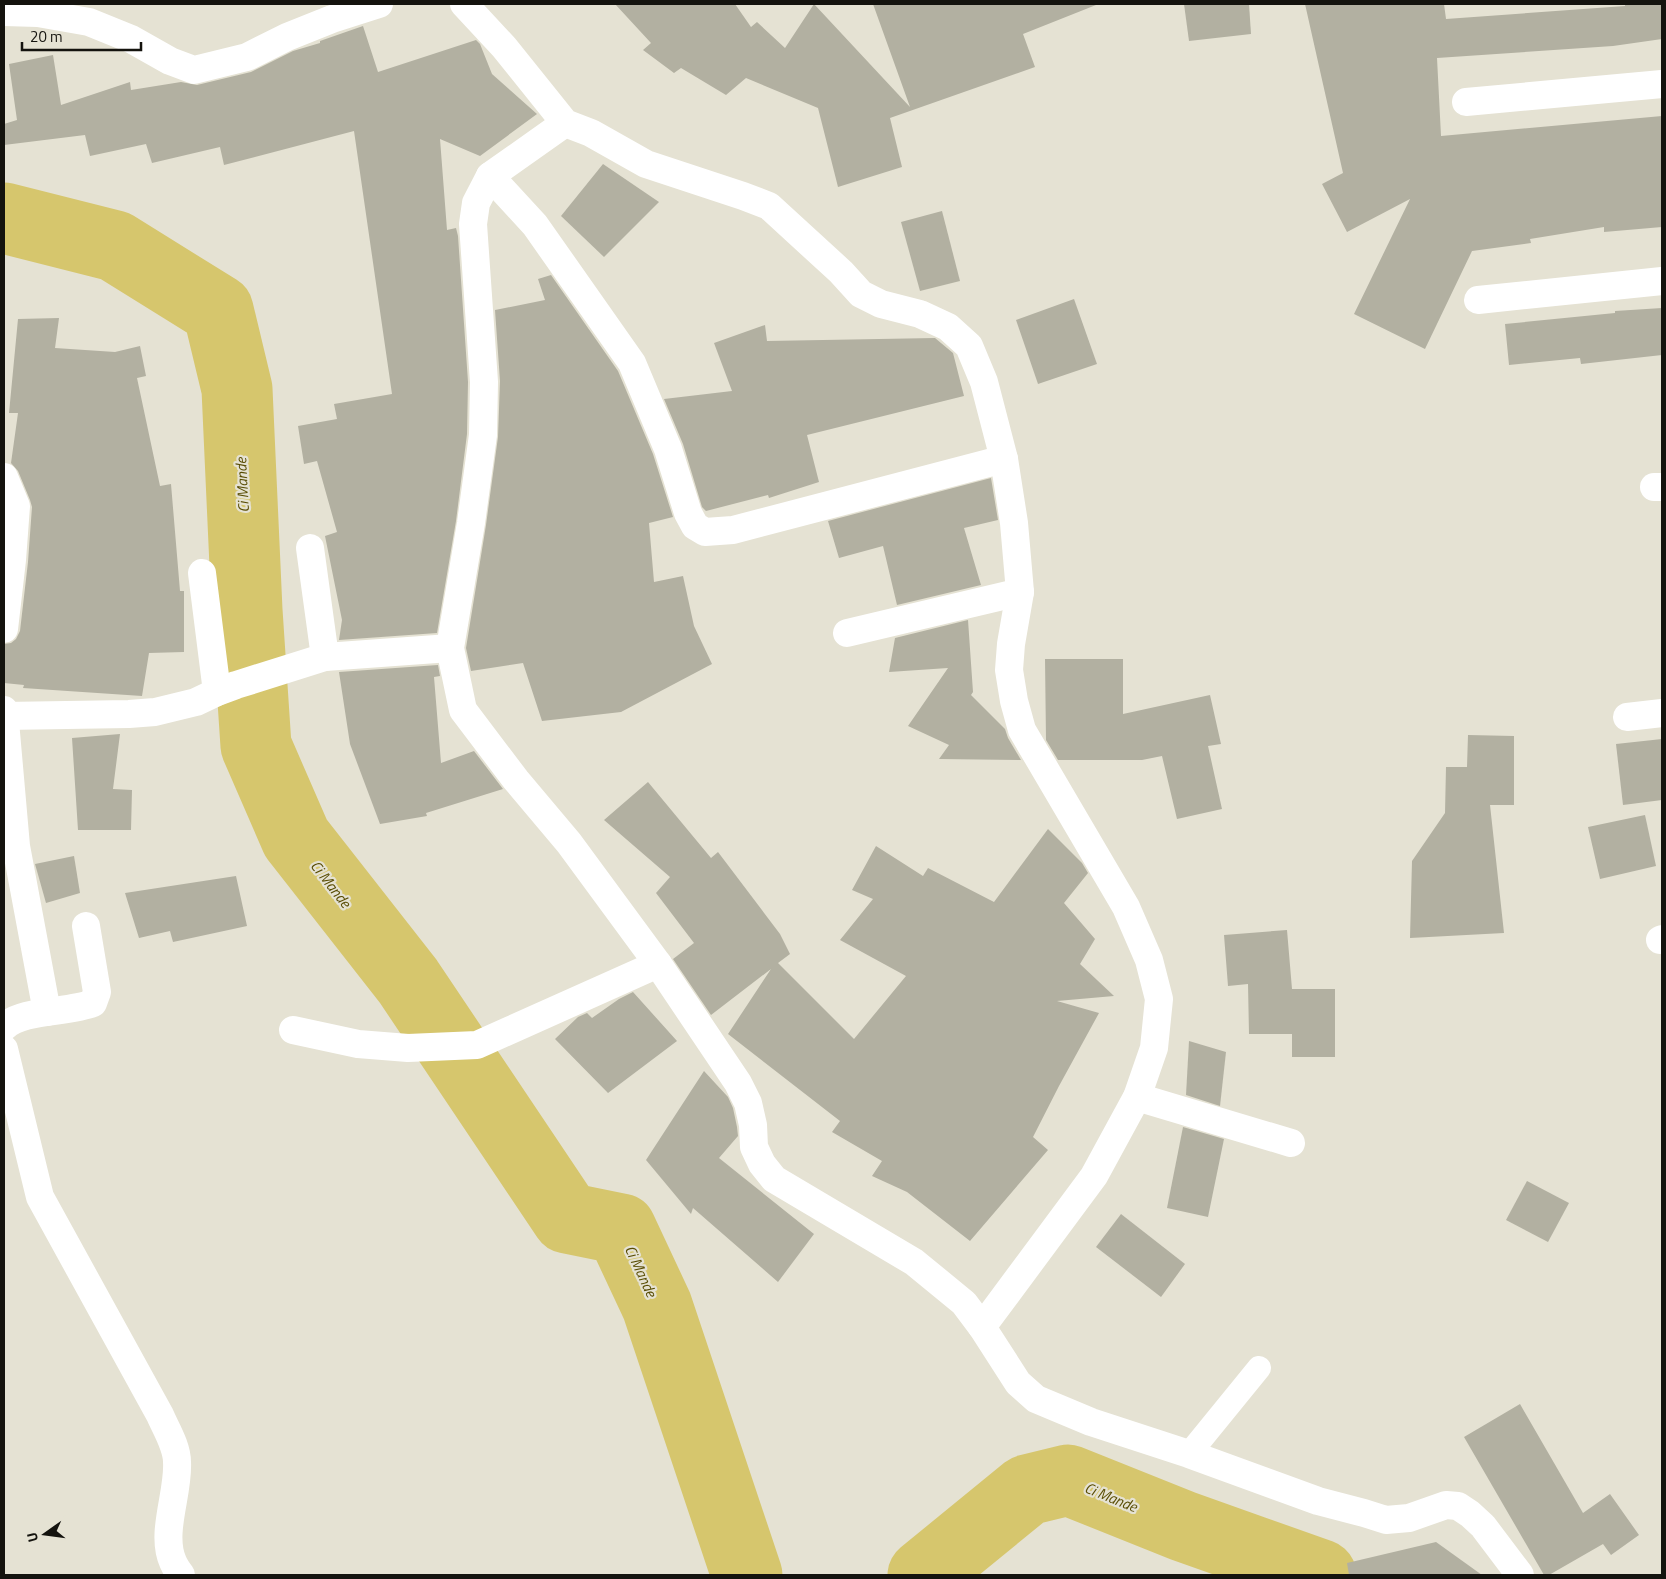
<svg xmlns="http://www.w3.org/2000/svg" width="1666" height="1579" font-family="'Titillium Web',sans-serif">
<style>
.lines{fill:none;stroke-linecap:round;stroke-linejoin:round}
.river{stroke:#d6c66d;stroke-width:71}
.building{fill:#b2b0a1}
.lane{stroke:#fff;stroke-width:24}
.street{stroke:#fff;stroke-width:28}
.labels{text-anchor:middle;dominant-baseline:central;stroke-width:4.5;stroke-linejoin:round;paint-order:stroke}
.water-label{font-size:15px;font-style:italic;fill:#584c03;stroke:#e5e2d3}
</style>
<rect width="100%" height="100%" fill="#e5e2d3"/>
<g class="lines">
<g class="river">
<path d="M 4,218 L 115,246 L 218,310 L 237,389 L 247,610 L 256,746 L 296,838 L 408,981 L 567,1218 L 621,1229 L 657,1306 L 747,1575"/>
<path d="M 923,1575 L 1027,1490 L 1068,1480 L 1183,1526 L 1321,1575"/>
</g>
</g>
<g class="building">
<path d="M 615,4 L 735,4 L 751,27 L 757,22 L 785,48 L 814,4 L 910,107 L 873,4 L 1096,4 L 1096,5 L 1023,34 L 1035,67 L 890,118 L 902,167 L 838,187 L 818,108 L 746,78 L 726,95 L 681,68 L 674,73 L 643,50 L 651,43 Z"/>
<path d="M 1184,4 L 1249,4 L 1251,34 L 1189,41 Z"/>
<path d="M 1305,4 L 1444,4 L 1446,19 L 1625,6 L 1625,4 L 1662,4 L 1662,39 L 1613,46 L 1437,58 L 1441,136 L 1662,116 L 1662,227 L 1604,232 L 1604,227 L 1530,239 L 1531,243 L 1472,251 L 1425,349 L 1354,314 L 1410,199 L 1347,232 L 1322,184 L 1343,173 Z"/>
<path d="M 363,26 L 378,72 L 476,40 L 480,44 L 492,74 L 537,114 L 480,156 L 440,139 L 447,230 L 456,228 L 458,236 L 468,382 L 467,434 L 456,521 L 437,633 L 339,640 L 342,620 L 325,536 L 337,532 L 317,461 L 304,464 L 298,426 L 337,419 L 334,404 L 392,394 L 354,131 L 224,165 L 220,147 L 152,163 L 146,144 L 90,156 L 85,135 L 4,145 L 4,124 L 17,120 L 9,64 L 53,55 L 61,105 L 130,82 L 131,90 L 181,82 L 197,85 L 251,72 L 293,51 L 320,43 L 320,41 Z"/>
<path d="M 603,164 L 659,202 L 604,257 L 561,216 Z"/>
<path d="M 942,211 L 960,281 L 920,291 L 901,222 Z"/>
<path d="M 551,275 L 618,371 L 653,454 L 673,517 L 649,523 L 654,582 L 683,576 L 694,626 L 712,664 L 621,712 L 542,721 L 523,663 L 471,671 L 466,648 L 486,525 L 498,437 L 500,381 L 495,310 L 545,300 L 538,279 Z"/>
<path d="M 1074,299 L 1097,364 L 1038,384 L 1016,320 Z"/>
<path d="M 1662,308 L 1662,355 L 1581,364 L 1580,358 L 1509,365 L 1505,324 L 1615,313 L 1615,311 Z"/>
<path d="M 59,318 L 55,348 L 115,352 L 140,346 L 146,376 L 137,378 L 160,486 L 171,484 L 180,591 L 184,591 L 184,652 L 149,653 L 142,696 L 23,688 L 24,685 L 4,683 L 4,644 L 11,643 L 16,639 L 20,631 L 28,562 L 32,507 L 30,500 L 18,471 L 11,463 L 18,413 L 9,413 L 18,319 Z"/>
<path d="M 765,325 L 767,341 L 935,338 L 953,353 L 964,396 L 807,435 L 819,482 L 769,498 L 768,495 L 706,511 L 702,507 L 683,444 L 664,399 L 732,391 L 714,343 Z"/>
<path d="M 991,478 L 998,520 L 964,528 L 981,585 L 897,605 L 883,546 L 839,558 L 828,521 Z"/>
<path d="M 968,620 L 973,692 L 971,695 L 1005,729 L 1008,738 L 1021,760 L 939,759 L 949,745 L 908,726 L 948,668 L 889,672 L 895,638 Z"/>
<path d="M 1045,659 L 1123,659 L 1123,714 L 1210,695 L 1221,744 L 1208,746 L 1222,809 L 1177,819 L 1162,756 L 1142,760 L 1058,760 L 1046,740 Z"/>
<path d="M 438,665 L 440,676 L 434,677 L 441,763 L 474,751 L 503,789 L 426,813 L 427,816 L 380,824 L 350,744 L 339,672 Z"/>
<path d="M 120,734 L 113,789 L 132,790 L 131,830 L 78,830 L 72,738 Z"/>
<path d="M 1468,735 L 1514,736 L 1514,805 L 1490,805 L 1504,933 L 1410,938 L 1412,861 L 1445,813 L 1446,767 L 1467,767 Z"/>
<path d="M 1662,739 L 1662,800 L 1623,805 L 1616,744 Z"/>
<path d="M 648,782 L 711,858 L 718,852 L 780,934 L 790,954 L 778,963 L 854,1039 L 906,976 L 840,940 L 873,899 L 852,890 L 876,846 L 923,876 L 928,868 L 994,902 L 1048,829 L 1082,863 L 1088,873 L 1064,903 L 1095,939 L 1080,964 L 1114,996 L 1057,1001 L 1099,1013 L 1059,1086 L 1033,1137 L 1048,1150 L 970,1241 L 907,1192 L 872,1176 L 882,1161 L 832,1132 L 840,1121 L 728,1034 L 771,969 L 711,1015 L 673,959 L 694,943 L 656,893 L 670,877 L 604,820 Z"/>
<path d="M 1645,815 L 1656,866 L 1600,879 L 1588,827 Z"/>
<path d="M 74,856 L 80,893 L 46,903 L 35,864 Z"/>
<path d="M 236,876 L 247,926 L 173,942 L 170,931 L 139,938 L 125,893 Z"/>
<path d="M 1287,930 L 1292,989 L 1335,989 L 1335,1057 L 1292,1057 L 1292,1034 L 1249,1034 L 1248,984 L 1228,986 L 1224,935 Z"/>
<path d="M 633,992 L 677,1041 L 608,1093 L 555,1039 L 578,1017 L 587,1013 L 592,1018 L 619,999 Z"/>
<path d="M 1189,1041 L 1226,1052 L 1220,1106 L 1186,1095 Z"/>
<path d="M 704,1071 L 728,1097 L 733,1108 L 737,1127 L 738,1136 L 719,1158 L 814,1234 L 778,1282 L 693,1208 L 691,1214 L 646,1160 Z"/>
<path d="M 1183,1127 L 1224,1139 L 1208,1217 L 1167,1208 Z"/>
<path d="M 1527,1181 L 1569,1203 L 1548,1242 L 1506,1220 Z"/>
<path d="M 1121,1214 L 1185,1264 L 1161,1297 L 1096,1247 Z"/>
<path d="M 1520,1404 L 1583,1513 L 1610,1494 L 1639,1535 L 1611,1555 L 1603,1544 L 1549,1575 L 1544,1575 L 1464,1437 Z"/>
<path d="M 1436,1542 L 1482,1575 L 1349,1575 L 1347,1563 Z"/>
</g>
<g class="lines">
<path class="lane" d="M 1189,1454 L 1259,1368"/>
<g class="street">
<path d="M 464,4 L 504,47 L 565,123 L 591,133 L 646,164 L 743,196 L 769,206 L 841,272 L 861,294 L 881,304 L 920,314 L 948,327 L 969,346 L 984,382 L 1004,459 L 1014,523 L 1020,592 L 1011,644 L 1009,670 L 1014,701 L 1022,730 L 1126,907 L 1149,960 L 1159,999 L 1154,1048 L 1137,1097 L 1094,1176 L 982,1327"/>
<path d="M 4,12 L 38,13 L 89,22 L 131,39 L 170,61 L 194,70 L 247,57 L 287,37 L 332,19 L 379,4"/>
<path d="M 1466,102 L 1662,84"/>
<path d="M 565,123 L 490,176 L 476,203 L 473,224 L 484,382 L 483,435 L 471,523 L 450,648 L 463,710 L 516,780 L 569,843 L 658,964 L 738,1083 L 748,1103 L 753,1125 L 754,1147 L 762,1164 L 774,1179 L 914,1262 L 964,1303 L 982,1327 L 1018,1383 L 1036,1399 L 1091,1422 L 1189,1454 L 1318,1501 L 1364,1513 L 1386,1520 L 1409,1518 L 1446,1505 L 1458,1506 L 1470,1514 L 1483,1526 L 1520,1575"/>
<path d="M 490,176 L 535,225 L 632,363 L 668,449 L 688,513 L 695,526 L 705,532 L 733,530 L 1004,459"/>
<path d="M 1478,300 L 1662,281"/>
<path d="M 4,477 L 16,506 L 12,560 L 4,629"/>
<path d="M 1654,487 L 1662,487"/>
<path d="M 310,548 L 325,657"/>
<path d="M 202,573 L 217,692"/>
<path d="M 847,633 L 1020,592"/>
<path d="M 4,710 L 16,846 L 47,1012"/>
<path d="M 4,716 L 129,714 L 155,712 L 196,702 L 217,692 L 236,685 L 325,657 L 450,648"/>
<path d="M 1627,717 L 1662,713"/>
<path d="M 1660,940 L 1662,939"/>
<path d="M 4,1027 C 22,1009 69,1013 93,1003 L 97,992 L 86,926"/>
<path d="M 293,1030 L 358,1044 L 408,1048 L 477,1045 L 658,964"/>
<path d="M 4,1049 L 40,1197 L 160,1415 C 166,1429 177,1446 177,1462 C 179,1493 160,1533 173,1562 C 175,1567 178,1571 181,1575"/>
<path d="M 1137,1097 L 1291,1143"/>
</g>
</g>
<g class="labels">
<g class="water-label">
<text transform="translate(242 485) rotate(-93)">Ci Mande</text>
<text transform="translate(331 884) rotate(52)">Ci Mande</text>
<text transform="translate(641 1271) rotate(65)">Ci Mande</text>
<text transform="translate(1111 1497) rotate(22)">Ci Mande</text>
</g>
</g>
<rect width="1666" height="1579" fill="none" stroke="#14130e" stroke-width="10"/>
<g transform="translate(45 1534) rotate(256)" stroke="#e5e2d3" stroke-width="4" paint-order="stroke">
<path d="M0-4L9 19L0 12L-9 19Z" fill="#14130e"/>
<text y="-8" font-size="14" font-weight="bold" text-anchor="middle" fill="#14130e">U</text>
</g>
<path d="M22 42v8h119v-8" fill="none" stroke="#14130e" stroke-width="2.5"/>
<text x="30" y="42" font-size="15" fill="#14130e" stroke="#e5e2d3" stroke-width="4" paint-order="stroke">20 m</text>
</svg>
